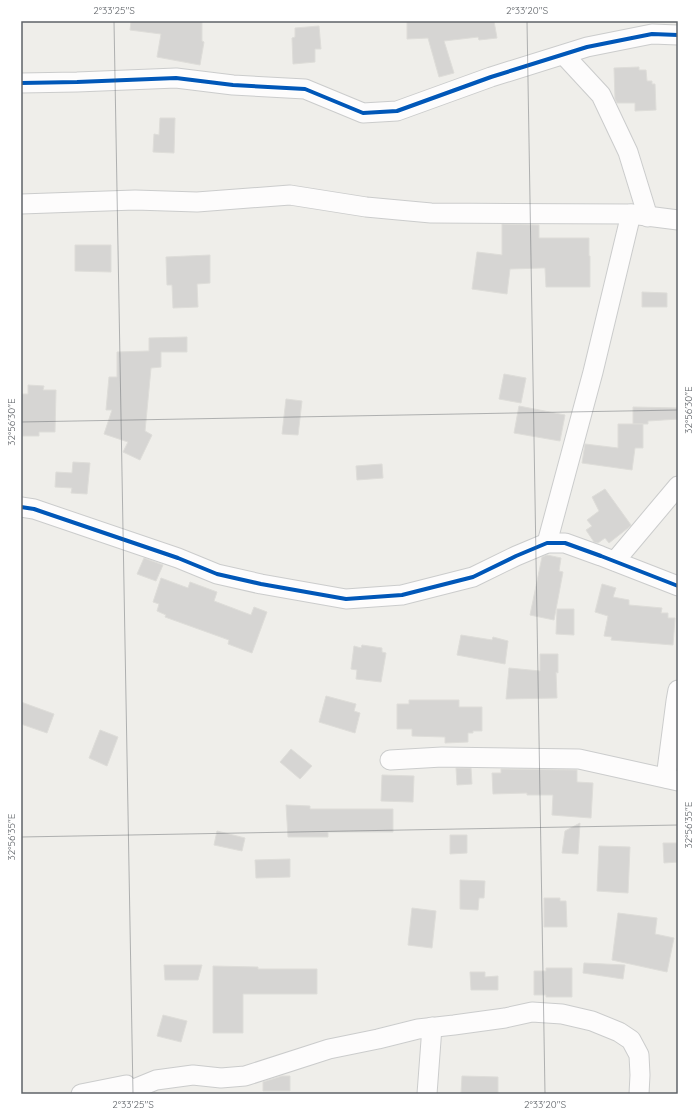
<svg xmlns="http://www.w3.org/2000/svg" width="699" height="1115" font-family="Quicksand,sans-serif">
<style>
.building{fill:#d6d5d3;stroke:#deddd9}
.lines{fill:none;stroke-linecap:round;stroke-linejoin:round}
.street-casing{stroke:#cbcccc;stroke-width:21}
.street{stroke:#fdfcfc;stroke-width:19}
.cycleway-casing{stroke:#fff;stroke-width:6}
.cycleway{stroke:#0057b8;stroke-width:4}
.ticks{fill:none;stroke:#5f6368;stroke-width:1;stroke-opacity:0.45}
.neatline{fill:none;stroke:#5f6368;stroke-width:1.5}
.ticks-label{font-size:10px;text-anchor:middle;fill:#5f6368}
</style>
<rect width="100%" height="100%" fill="#efeeea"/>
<g class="building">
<path d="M 131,21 L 202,21 L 202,41 L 204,42 L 200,65 L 157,57 L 161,34 L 130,30 Z"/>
<path d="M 407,21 L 494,21 L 497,38 L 479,40 L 478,37 L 444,41 L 454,73 L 439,77 L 428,38 L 407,39 Z"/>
<path d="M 319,26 L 321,49 L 315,49 L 315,62 L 293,64 L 292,38 L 295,37 L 295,28 Z"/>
<path d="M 639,67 L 639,70 L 646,70 L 647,81 L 652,81 L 652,84 L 655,84 L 656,110 L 635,111 L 635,103 L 617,103 L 615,99 L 614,68 Z"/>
<path d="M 160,118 L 175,118 L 174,153 L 153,152 L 154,134 L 159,135 Z"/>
<path d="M 502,224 L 539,225 L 539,238 L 589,238 L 589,256 L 590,256 L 590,287 L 546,287 L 545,268 L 541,268 L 510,269 L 507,294 L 472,289 L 477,252 L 502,255 Z"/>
<path d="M 75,245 L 111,245 L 111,272 L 75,271 Z"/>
<path d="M 210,255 L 210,283 L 197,284 L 198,307 L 173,308 L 172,285 L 167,285 L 166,257 Z"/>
<path d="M 642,292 L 667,293 L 667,307 L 642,307 Z"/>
<path d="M 187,337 L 187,352 L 161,352 L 161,367 L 151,368 L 145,431 L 152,435 L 140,460 L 123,452 L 128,442 L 104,434 L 112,410 L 106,410 L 109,377 L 117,377 L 117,352 L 149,351 L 149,338 Z"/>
<path d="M 504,374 L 526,378 L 521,403 L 499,399 Z"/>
<path d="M 28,385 L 44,386 L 43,390 L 56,390 L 55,432 L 39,432 L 39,436 L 22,436 L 22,426 L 21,426 L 21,394 L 28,394 Z"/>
<path d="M 286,399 L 302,401 L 298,435 L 282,434 Z"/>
<path d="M 519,406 L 565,415 L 560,441 L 514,433 Z"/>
<path d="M 633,407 L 678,408 L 678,419 L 648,421 L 648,424 L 633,424 Z"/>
<path d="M 618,424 L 643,424 L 643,448 L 635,448 L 632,470 L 582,463 L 585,444 L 618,448 Z"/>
<path d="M 73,462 L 90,463 L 87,494 L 71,493 L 72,488 L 55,487 L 56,472 L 72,473 Z"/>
<path d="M 382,464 L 383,478 L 357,480 L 356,466 Z"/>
<path d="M 605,489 L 631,525 L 628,528 L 609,543 L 605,538 L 598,543 L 594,542 L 586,530 L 592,526 L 587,520 L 599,511 L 592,497 Z"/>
<path d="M 547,555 L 561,558 L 559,571 L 563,572 L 554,620 L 530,615 L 542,557 Z"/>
<path d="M 144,558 L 163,565 L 156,581 L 137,574 Z"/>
<path d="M 161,578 L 188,588 L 190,582 L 217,592 L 214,601 L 251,615 L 254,607 L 267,612 L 252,653 L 228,644 L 229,640 L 165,617 L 166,615 L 157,611 L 159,604 L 153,602 Z"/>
<path d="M 602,584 L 616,588 L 613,597 L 629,600 L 629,605 L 662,608 L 661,613 L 668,613 L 668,618 L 675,618 L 673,645 L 611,640 L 612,637 L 604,636 L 608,616 L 595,612 Z"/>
<path d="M 557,609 L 574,609 L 574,635 L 556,634 Z"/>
<path d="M 461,635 L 492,640 L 493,637 L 508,641 L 505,664 L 457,655 Z"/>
<path d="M 362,645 L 382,648 L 382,652 L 386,653 L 381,682 L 356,679 L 357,670 L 351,669 L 354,646 L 361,648 Z"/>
<path d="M 540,654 L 558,654 L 558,673 L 556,672 L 557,698 L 506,699 L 509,668 L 540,671 Z"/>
<path d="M 326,696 L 356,704 L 354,711 L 360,713 L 355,733 L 319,722 Z"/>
<path d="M 409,700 L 459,700 L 459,707 L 482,707 L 482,731 L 473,731 L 473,733 L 468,733 L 468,742 L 445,743 L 445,737 L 412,736 L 412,729 L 397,729 L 397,704 L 409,704 Z"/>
<path d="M 21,702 L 54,714 L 47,733 L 21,724 Z"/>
<path d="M 100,730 L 118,737 L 107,766 L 89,758 Z"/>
<path d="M 291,749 L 312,766 L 300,779 L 280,762 Z"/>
<path d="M 456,768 L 471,768 L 472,784 L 457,785 Z"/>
<path d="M 501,769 L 577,770 L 577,782 L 593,783 L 591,818 L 552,815 L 553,795 L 527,795 L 527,793 L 493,794 L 492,773 L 501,773 Z"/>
<path d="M 382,775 L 414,776 L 413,802 L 381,801 Z"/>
<path d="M 286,805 L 310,806 L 310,809 L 393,809 L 393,832 L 328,832 L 328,837 L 288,837 Z"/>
<path d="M 580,823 L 578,854 L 562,853 L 565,831 Z"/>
<path d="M 217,831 L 245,838 L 242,851 L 214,845 Z"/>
<path d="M 450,835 L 467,835 L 467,853 L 450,854 Z"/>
<path d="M 663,843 L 678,843 L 678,862 L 664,863 Z"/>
<path d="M 599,846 L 630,847 L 628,893 L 597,891 Z"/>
<path d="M 290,859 L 290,877 L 256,878 L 255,860 Z"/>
<path d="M 460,880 L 485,881 L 484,898 L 479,898 L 478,910 L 460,909 Z"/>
<path d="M 544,898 L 560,898 L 560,901 L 566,901 L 567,927 L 544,927 Z"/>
<path d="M 412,908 L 436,911 L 432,948 L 408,945 Z"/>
<path d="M 618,913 L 657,918 L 655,934 L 674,938 L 667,972 L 612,960 Z"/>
<path d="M 584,963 L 625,965 L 623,979 L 583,973 Z"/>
<path d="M 164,965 L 202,965 L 198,980 L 165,980 Z"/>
<path d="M 213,966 L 258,967 L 258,969 L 317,969 L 317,994 L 243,994 L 243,1033 L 213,1033 Z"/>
<path d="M 546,968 L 572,968 L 572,997 L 546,997 L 546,995 L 534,995 L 534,971 L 546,971 Z"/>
<path d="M 470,972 L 485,972 L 485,977 L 498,976 L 498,990 L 471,990 Z"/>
<path d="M 163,1015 L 187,1021 L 181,1042 L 157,1036 Z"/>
<path d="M 282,1076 L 290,1076 L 290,1091 L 263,1091 L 263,1082 Z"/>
<path d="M 462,1076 L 498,1077 L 498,1094 L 461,1094 Z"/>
</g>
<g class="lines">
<g class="street-casing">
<g id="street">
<path d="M 564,55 L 601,95 L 628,152 L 648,217"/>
<path d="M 21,83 L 77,82 L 176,78 L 233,85 L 305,89 L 363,113 L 397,111 L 491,77 L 587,47 L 652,34 L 678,35"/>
<path d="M 21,204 L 135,200 L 197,202 L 290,195 L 366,207 L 431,213 L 631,214 L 678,220"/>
<path d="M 21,507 L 34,509 L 178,558 L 217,574 L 261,584 L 346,599 L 402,595 L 473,577 L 516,556 L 547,543 L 565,543 L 601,556 L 678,586"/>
<path d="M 547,543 L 593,372 L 631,214"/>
<path d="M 615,561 L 678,486"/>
<path d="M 390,760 L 442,757 L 579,759 L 678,781"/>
<path d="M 666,778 L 676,701 L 678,690"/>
<path d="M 129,1091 L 156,1080 L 193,1075 L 221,1078 L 245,1076 L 329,1049 L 378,1039 L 418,1029 L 454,1025 L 505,1018 L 532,1012 L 562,1014 L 592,1021 L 619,1032 L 631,1040 L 639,1055 L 640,1075 L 639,1094"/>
<path d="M 81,1094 L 126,1085 L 131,1094"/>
<path d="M 427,1094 L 432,1027"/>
</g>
</g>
<use href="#street" class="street"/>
<g class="cycleway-casing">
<g id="cycleway">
<path d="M 21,83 L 77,82 L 176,78 L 233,85 L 305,89 L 363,113 L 397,111 L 491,77 L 587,47 L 652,34 L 678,35"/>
<path d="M 21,507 L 34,509 L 178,558 L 217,574 L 261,584 L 346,599 L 402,595 L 473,577 L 516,556 L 547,543 L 565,543 L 601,556 L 678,586"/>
</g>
</g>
<use href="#cycleway" class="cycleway"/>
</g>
<path class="ticks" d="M 114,21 L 133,1094M 527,21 L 545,1094M 21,422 L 678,410M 21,837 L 678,825"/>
<rect width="699" height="1115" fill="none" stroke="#ffffff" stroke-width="44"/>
<rect x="22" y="22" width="655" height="1071" class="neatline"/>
<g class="ticks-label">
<text x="114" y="14">2°33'25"S</text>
<text x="527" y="14">2°33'20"S</text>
<text transform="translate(688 410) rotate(-90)" y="4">32°56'30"E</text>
<text transform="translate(11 422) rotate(-90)" y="4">32°56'30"E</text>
<text transform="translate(688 825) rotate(-90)" y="4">32°56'35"E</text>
<text transform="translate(11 837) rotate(-90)" y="4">32°56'35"E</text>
<text x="133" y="1108">2°33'25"S</text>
<text x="545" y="1108">2°33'20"S</text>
</g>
</svg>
